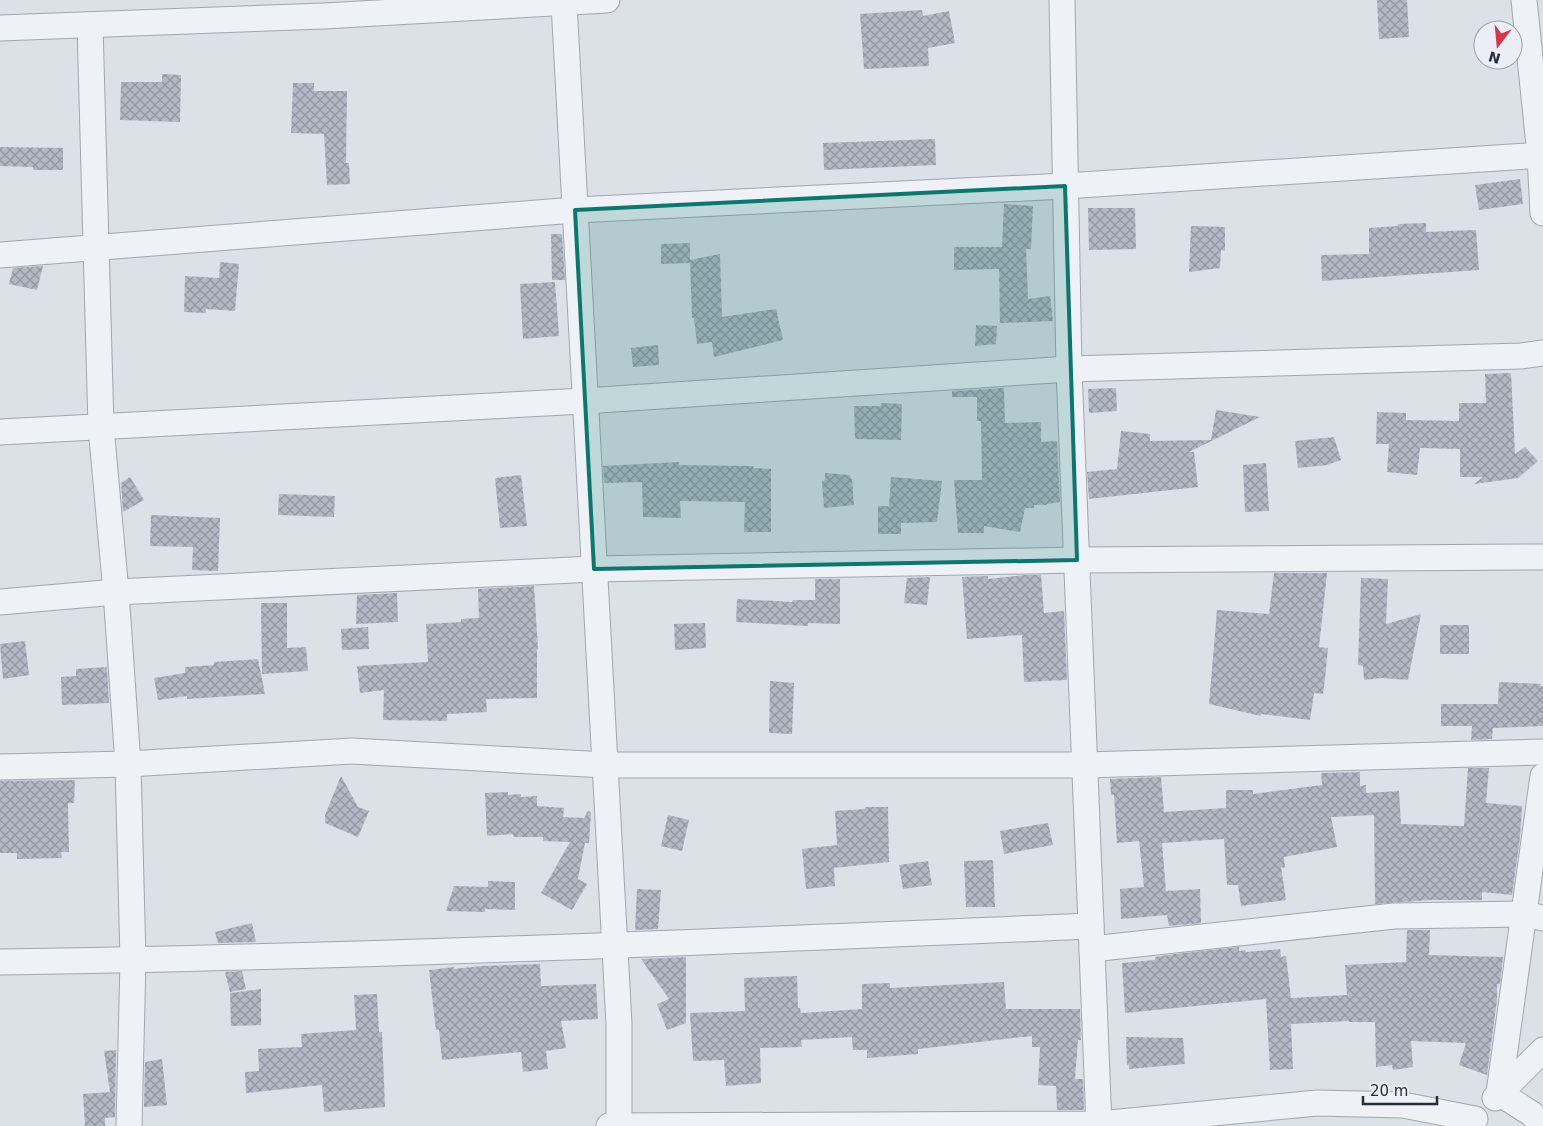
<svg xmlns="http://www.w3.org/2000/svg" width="1543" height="1126" font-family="'DejaVu Sans',sans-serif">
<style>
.building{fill:url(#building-cross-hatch)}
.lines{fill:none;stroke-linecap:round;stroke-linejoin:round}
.minor-casing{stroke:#a1a7b1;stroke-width:27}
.minor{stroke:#eef1f5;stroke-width:25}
.marked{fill:#0f766e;fill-opacity:0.2;stroke:#0f766e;stroke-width:4;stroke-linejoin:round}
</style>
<defs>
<pattern id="building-cross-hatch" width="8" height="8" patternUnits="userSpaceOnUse" patternTransform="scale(1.25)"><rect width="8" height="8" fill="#b3b9c4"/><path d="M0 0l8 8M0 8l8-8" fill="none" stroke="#9197a1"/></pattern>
</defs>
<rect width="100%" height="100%" fill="#dce0e7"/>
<g class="building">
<path d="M 1377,0 L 1407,0 L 1409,37 L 1379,39 Z"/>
<path d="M 922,10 L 923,16 L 949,11 L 955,43 L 928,48 L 929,66 L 864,69 L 860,14 Z"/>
<path d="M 162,74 L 181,75 L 180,122 L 120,120 L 121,82 L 162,82 Z"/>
<path d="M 293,83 L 314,83 L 314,91 L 347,91 L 346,163 L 349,163 L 350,184 L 327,185 L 324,134 L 291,133 Z"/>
<path d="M 935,139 L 936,165 L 824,170 L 823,143 Z"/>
<path d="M 0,147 L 63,148 L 63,170 L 33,170 L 33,167 L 0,166 Z"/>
<path d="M 1520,179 L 1523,204 L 1479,210 L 1475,185 Z"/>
<path d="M 1004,204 L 1033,206 L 1031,249 L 1026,249 L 1028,299 L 1050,296 L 1053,321 L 1000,323 L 999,269 L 954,270 L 954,247 L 1002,247 Z"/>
<path d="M 1088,208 L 1135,208 L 1136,249 L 1089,250 Z"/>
<path d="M 1426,223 L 1426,232 L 1476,230 L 1479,270 L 1322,281 L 1321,255 L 1369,254 L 1369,228 L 1398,226 L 1398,224 Z"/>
<path d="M 1191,226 L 1225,227 L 1225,251 L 1221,250 L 1220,268 L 1189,272 Z"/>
<path d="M 551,234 L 562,234 L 565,280 L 552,280 Z"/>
<path d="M 690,243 L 690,263 L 661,264 L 661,244 Z"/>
<path d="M 720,254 L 722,317 L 776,309 L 783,340 L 714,357 L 712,342 L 697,344 L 694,318 L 692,318 L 690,260 Z"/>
<path d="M 220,262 L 239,264 L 235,311 L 206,309 L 206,313 L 184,312 L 185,276 L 219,278 Z"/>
<path d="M 43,266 L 37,290 L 9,284 L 13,268 Z"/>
<path d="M 555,282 L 559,336 L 523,339 L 520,284 Z"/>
<path d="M 976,325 L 997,326 L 996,344 L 975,346 Z"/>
<path d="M 658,345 L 659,365 L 633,367 L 631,348 Z"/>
<path d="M 1511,373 L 1515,454 L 1525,447 L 1538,461 L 1518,478 L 1474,484 L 1483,477 L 1460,477 L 1460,449 L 1420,448 L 1417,475 L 1387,472 L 1389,444 L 1376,444 L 1377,412 L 1406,413 L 1406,420 L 1459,421 L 1459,403 L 1486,403 L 1485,374 Z"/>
<path d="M 1004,388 L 1005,423 L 1041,422 L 1041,442 L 1057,441 L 1060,502 L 1047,504 L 1047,505 L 1034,505 L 1034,508 L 1025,508 L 1020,532 L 984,526 L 984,533 L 958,533 L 954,480 L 982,480 L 981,421 L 977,421 L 977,397 L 952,397 L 952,391 Z"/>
<path d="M 1116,388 L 1117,411 L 1089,413 L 1088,389 Z"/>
<path d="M 881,403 L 902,404 L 901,440 L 855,439 L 854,406 L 881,406 Z"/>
<path d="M 1216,410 L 1260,417 L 1189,452 L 1194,452 L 1198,487 L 1089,499 L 1087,472 L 1117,469 L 1121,431 L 1150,434 L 1150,441 L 1211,440 Z"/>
<path d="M 1334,437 L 1341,460 L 1327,465 L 1298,468 L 1295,441 Z"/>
<path d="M 679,462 L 679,465 L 754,466 L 753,468 L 771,469 L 771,532 L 744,532 L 745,502 L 680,501 L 681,518 L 643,517 L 642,482 L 604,483 L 603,466 Z"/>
<path d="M 1266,463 L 1269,511 L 1245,512 L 1243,465 Z"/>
<path d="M 825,473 L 850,475 L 851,479 L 852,479 L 854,505 L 824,508 L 822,481 L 825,480 Z"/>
<path d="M 521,475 L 527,526 L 500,528 L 495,478 Z"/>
<path d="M 130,477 L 144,500 L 123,512 L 121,483 Z"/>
<path d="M 891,477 L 942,481 L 937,522 L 901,523 L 901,534 L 878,534 L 878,506 L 889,506 Z"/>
<path d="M 279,494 L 335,496 L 334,517 L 278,515 Z"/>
<path d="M 151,515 L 220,518 L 218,571 L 192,570 L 193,547 L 150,546 Z"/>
<path d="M 1274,573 L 1327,573 L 1319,647 L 1328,648 L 1325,679 L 1323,694 L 1314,693 L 1310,720 L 1261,714 L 1261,716 L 1209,704 L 1217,610 L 1269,614 Z"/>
<path d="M 1024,575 L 1041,575 L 1044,613 L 1064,611 L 1067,680 L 1024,682 L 1022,635 L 967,639 L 962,577 L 988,576 L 988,579 Z"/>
<path d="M 930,577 L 927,605 L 904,603 L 907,578 Z"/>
<path d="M 1361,578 L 1388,579 L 1386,624 L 1421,614 L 1408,680 L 1381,678 L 1364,680 L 1363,666 L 1358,665 Z"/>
<path d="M 815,579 L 840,579 L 840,624 L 808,623 L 808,626 L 736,622 L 737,599 L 792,602 L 793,600 L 815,600 Z"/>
<path d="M 534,586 L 538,649 L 537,649 L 537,698 L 486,699 L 487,712 L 447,714 L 447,721 L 383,720 L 384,690 L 360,693 L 357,666 L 428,662 L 426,624 L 461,622 L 461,619 L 479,618 L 478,589 Z"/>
<path d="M 397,593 L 398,622 L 356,624 L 357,595 Z"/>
<path d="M 261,603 L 287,603 L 287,648 L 306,647 L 308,671 L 262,674 Z"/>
<path d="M 705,623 L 706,648 L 675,650 L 674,624 Z"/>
<rect x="1440" y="625" width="29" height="29"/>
<path d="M 368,627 L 369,649 L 342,650 L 341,629 Z"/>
<path d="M 25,641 L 29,675 L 3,679 L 0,644 Z"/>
<path d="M 258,659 L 265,694 L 187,699 L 187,696 L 158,700 L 154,678 L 185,673 L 185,667 L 214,665 L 214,662 Z"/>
<path d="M 107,667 L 109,703 L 62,705 L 61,677 L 76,676 L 76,669 Z"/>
<path d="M 770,681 L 794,683 L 792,734 L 769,733 Z"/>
<path d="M 1499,682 L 1541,684 L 1540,686 L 1543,686 L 1543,726 L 1493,728 L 1492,739 L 1471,740 L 1472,726 L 1441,726 L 1441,704 L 1498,704 Z"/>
<path d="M 1468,768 L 1489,768 L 1486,803 L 1522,806 L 1520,838 L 1512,895 L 1482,892 L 1482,900 L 1431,900 L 1375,904 L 1374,815 L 1331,817 L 1337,847 L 1284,857 L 1285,868 L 1281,867 L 1286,900 L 1241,906 L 1238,885 L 1227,885 L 1224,839 L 1162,843 L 1166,891 L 1200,889 L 1201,923 L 1169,926 L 1167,915 L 1121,919 L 1120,889 L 1144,887 L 1139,841 L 1117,843 L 1114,795 L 1111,795 L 1110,779 L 1161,777 L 1164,812 L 1226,808 L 1226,790 L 1253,790 L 1253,794 L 1322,785 L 1321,773 L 1360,772 L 1360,786 L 1366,785 L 1366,793 L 1399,791 L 1401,824 L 1464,826 Z"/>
<path d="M 341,776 L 358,807 L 369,811 L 358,837 L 325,823 L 325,815 Z"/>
<path d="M 75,780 L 74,803 L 68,803 L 69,852 L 61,852 L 62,858 L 17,859 L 17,853 L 0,853 L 0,781 Z"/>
<path d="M 508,792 L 508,795 L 521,794 L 521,797 L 537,796 L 537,806 L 564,808 L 563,817 L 584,818 L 588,811 L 591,812 L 589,843 L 585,843 L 578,879 L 587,884 L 572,910 L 541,893 L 570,842 L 543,841 L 543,837 L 514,837 L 513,834 L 487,836 L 485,793 Z"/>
<path d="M 865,807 L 888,807 L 889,862 L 834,868 L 835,886 L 806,889 L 802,849 L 837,845 L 835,811 L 865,809 Z"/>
<path d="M 668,815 L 689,820 L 682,851 L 661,846 Z"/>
<path d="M 1048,823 L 1053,845 L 1004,854 L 1000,831 Z"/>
<path d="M 993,860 L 995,907 L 966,907 L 964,861 Z"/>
<path d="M 928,861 L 932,885 L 903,889 L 899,865 Z"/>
<path d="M 488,881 L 515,882 L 515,910 L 485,909 L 485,912 L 446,911 L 454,886 L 488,887 Z"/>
<path d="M 637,889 L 661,890 L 658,929 L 635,930 Z"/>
<path d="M 252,923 L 256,942 L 218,943 L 215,932 Z"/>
<path d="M 1407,930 L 1430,930 L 1429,955 L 1503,957 L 1500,984 L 1497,984 L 1497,1000 L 1487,1075 L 1459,1065 L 1466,1043 L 1411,1041 L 1413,1067 L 1393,1070 L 1392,1065 L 1376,1067 L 1375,1022 L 1349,1022 L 1349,1021 L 1291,1024 L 1293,1069 L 1270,1070 L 1266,999 L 1125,1013 L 1122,963 L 1155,960 L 1155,957 L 1175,954 L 1239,947 L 1239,951 L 1245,950 L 1246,952 L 1280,949 L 1281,957 L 1286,956 L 1291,998 L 1347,995 L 1345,965 L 1406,962 Z"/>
<path d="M 686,957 L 686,1023 L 667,1030 L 657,1004 L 669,999 L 641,959 Z"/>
<path d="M 540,964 L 541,986 L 596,984 L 598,1019 L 561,1021 L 566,1048 L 546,1051 L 548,1069 L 523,1072 L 521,1052 L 442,1060 L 439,1030 L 436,1030 L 429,970 L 454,967 L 454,969 L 481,966 Z"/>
<path d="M 242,971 L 246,989 L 230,992 L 225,972 Z"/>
<path d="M 797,976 L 798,1008 L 800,1008 L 801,1013 L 862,1009 L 862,984 L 890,983 L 890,988 L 1004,982 L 1006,1009 L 1080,1009 L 1081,1040 L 1078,1040 L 1075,1079 L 1083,1079 L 1084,1110 L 1057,1110 L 1056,1086 L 1038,1085 L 1040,1047 L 1032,1047 L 1032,1036 L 918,1049 L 918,1054 L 867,1058 L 867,1050 L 853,1050 L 852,1037 L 801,1040 L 802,1047 L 760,1048 L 761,1083 L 726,1086 L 724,1060 L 693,1061 L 690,1013 L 745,1011 L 744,978 Z"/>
<path d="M 261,989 L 261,1025 L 231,1026 L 230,993 Z"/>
<path d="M 377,994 L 379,1032 L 382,1032 L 385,1107 L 324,1112 L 322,1085 L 246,1093 L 245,1072 L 259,1071 L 258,1049 L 302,1047 L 301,1034 L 356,1030 L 354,995 Z"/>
<path d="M 1126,1037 L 1183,1038 L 1185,1064 L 1129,1069 L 1129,1065 L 1127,1065 Z"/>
<path d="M 116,1050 L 115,1117 L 105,1118 L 105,1126 L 85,1126 L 83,1094 L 110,1092 L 104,1051 Z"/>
<path d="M 162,1059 L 167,1105 L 144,1107 L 145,1062 Z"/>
</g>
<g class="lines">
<g class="minor-casing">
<g id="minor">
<path d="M 1062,0 L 1069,369 L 1099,1126"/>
<path d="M 1524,0 L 1540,155 L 1543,213"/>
<path d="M 564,3 L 619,1024 L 619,1126"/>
<path d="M 90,25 L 101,427 L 116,592 L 128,764 L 133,960 L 129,1126"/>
<path d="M 0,28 L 324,16 L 607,0"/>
<path d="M 0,255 L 575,210 L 1065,186 L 1543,155"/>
<path d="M 0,432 L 584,401 L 1069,369 L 1521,356 L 1543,353"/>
<path d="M 0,602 L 116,592 L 594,569 L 1077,560 L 1543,557"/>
<path d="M 0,767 L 128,764 L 352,751 L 605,765 L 1084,765 L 1543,752"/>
<path d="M 1543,776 L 1499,1093 L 1532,1114 L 1543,1126"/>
<path d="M 1092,949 L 1394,916 L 1524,914 L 1543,918"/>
<path d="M 0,962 C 364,957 728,941 1091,926"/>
<path d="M 1495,1098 L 1543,1050"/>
<path d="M 609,1126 L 1099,1124 L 1317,1103 L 1403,1105 L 1475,1119"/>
</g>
</g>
<use href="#minor" class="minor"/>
</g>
<path class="marked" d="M 1065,186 L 1077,560 L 594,569 L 575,210 Z"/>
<g transform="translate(1498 45) rotate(196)"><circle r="24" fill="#ebeff5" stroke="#9ca1ac"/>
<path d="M0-4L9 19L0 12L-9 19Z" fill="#d5384c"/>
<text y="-8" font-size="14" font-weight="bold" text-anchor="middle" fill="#252d3e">N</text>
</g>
<path d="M1363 1096v8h74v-8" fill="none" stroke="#252d3e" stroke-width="2.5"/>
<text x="1370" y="1096" font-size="15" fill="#252d3e" stroke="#ebeff5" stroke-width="4" paint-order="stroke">20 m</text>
</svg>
